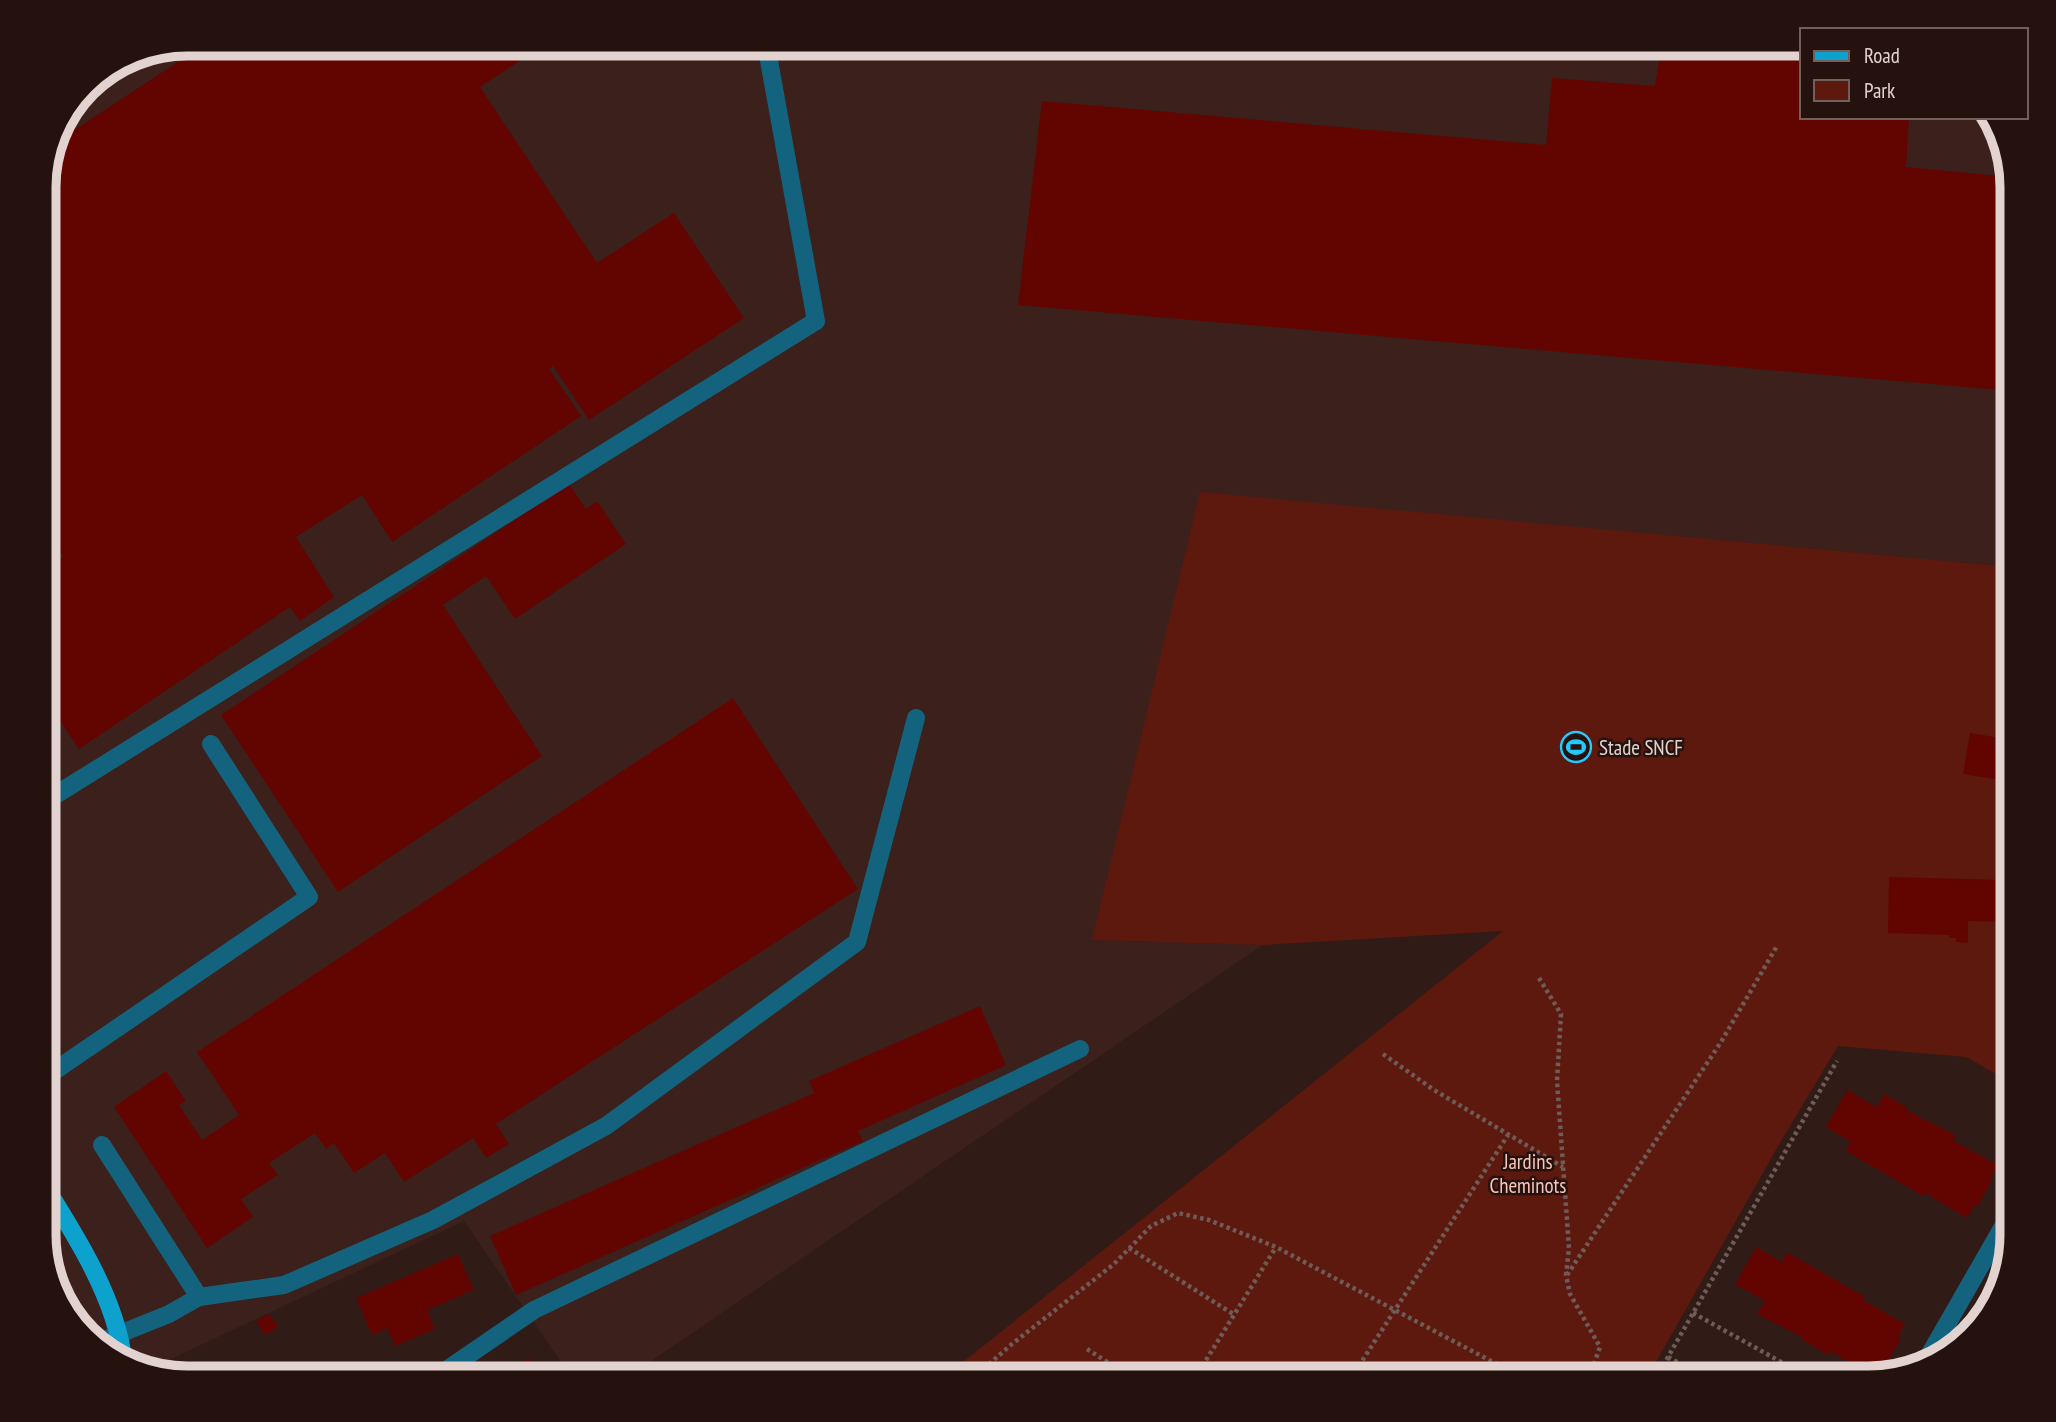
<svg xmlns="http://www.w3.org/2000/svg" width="2056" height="1422" font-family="'PT Sans Narrow',sans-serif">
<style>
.built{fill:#3c201b}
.green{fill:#5d190e}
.building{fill:#620500}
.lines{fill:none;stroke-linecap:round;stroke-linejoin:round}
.path{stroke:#6f5c58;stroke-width:4.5;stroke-dasharray:3.5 3.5;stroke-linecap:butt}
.minor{stroke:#14637e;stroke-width:18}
.major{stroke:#0da2ce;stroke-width:18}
.labels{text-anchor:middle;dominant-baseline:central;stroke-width:5;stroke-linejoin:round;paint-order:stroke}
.poi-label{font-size:21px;fill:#e2d3d0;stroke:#25120e;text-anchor:start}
.park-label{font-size:21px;fill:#f9c5ba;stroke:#25120e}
.rim{fill:none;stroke:#e2d3d0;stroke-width:9}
</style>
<rect width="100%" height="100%" fill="#301b17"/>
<path class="built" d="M 187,44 L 1802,44 L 1802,117 L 1992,117 L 1997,123 L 2012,187 L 2012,567 L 1201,493 L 1093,940 L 1263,945 L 626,1378 L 572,1378 L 464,1221 L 152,1368 L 107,1354 L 63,1306 L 44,1244 L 44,178 L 58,124 L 86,85 L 133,55 Z"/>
<path class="green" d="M 1200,492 L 2012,567 L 2012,1083 L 1966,1057 L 1838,1046 L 1781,1141 L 1647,1378 L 943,1378 L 1503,931 L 1263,945 L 1092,940 Z"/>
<g class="building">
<path d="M 205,44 L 545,44 L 480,87 L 597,263 L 674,213 L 744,318 L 589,420 L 553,366 L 549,369 L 581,416 L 392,542 L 362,495 L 296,537 L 334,597 L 300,621 L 290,607 L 79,749 L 44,697 L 44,569 L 63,557 L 44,527 L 44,515 L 54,509 L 44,493 L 44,178 L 53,144 Z"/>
<path d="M 1662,44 L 1802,44 L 1802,117 L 1909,117 L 1906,167 L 2010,177 L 2012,187 L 2012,391 L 1018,305 L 1042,101 L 1546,145 L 1552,78 L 1655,86 Z"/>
<path d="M 569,484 L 586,509 L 597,501 L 626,544 L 515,619 L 486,576 L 443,605 L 542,756 L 338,892 L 221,715 Z"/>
<path d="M 2006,641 L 2012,641 L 2012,654 L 2005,653 Z"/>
<path d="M 733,698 L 858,889 L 496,1124 L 509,1144 L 486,1158 L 473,1138 L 404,1182 L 385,1153 L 354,1173 L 334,1143 L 326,1149 L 315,1133 L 269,1163 L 278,1175 L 241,1199 L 253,1217 L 207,1248 L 114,1107 L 166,1071 L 186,1101 L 179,1105 L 202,1140 L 239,1115 L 197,1052 Z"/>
<path d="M 1970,733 L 2012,740 L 2012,782 L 1963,774 Z"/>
<path d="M 1889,877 L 2007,880 L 2007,922 L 1968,921 L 1968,943 L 1956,942 L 1956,938 L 1949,938 L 1949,935 L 1888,933 Z"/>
<path d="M 980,1006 L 1006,1065 L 858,1131 L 863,1141 L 516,1295 L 490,1236 L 814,1093 L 809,1081 Z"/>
<path d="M 1847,1090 L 1877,1107 L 1884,1094 L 1908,1108 L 1906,1110 L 1956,1135 L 1953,1140 L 1997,1165 L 1990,1178 L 1992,1180 L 1977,1207 L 1974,1205 L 1967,1218 L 1925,1193 L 1923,1196 L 1846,1151 L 1851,1142 L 1826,1127 Z"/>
<path d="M 1756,1247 L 1782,1262 L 1787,1252 L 1865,1297 L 1863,1300 L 1905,1324 L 1898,1337 L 1901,1339 L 1885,1365 L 1882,1364 L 1875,1377 L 1830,1351 L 1828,1355 L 1801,1339 L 1802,1337 L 1757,1314 L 1765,1301 L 1735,1284 Z"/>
<path d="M 458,1254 L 474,1290 L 427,1310 L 435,1329 L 395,1346 L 387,1328 L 372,1335 L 356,1298 Z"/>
<path d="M 269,1314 L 278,1327 L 265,1335 L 256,1321 Z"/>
<path d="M 529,1358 L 543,1378 L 500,1378 Z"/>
<path d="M 254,1364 L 263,1378 L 233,1378 Z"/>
</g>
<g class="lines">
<g class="path">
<path d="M 1539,978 L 1561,1014 L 1557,1081 L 1569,1248 L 1566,1275 L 1570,1294 L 1600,1347 L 1589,1378"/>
<path d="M 1383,1054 L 1434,1090 L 1563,1167"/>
<path d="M 1129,1248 L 1233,1314"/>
<path d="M 1567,1275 L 1721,1042 L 1777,946"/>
<path d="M 1693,1313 L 1810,1378"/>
<path d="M 1087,1349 L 1132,1378"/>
<path d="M 1668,1357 L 1706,1378"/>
<path d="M 973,1378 L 1012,1344 L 1114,1264 L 1151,1226 L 1178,1213 L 1209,1220 L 1276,1247 L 1523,1378"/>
<path d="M 1195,1378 L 1276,1247"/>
<path d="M 1351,1378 L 1508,1135"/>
<path d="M 1656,1378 L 1837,1061"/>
</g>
<g class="minor">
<path d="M 44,798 L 49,799 L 816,321 L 766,44"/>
<path d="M 44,1078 L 309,897 L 211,744"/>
<path d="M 102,1145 L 199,1297"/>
<path d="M 97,1343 L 169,1314 L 199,1297 L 284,1285 L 433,1220 L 606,1126 L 857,942 L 916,718"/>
<path d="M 1923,1366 L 2012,1211"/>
<path d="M 435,1378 L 534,1310 L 1080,1049"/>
</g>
<g class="major">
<path d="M 44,1185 C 76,1236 116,1299 123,1359"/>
<path d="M 57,1287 L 69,1313"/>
</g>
</g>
<defs>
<g id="stadium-ring" transform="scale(1.575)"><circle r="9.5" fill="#25120e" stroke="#24c9fe" stroke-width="1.5"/><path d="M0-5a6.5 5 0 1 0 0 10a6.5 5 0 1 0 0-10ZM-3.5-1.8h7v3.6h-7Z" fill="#24c9fe"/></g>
</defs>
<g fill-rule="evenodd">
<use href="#stadium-ring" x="1576" y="747"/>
</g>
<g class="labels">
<g class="poi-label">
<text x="1599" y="747">Stade SNCF</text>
</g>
<g class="park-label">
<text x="1528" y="1161">Jardins<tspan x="1528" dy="24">Cheminots</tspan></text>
</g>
</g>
<path d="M0 0H2056V1422H0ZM187 56H1869A131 131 0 0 1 2000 187V1235A131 131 0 0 1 1869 1366H187A131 131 0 0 1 56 1235V187A131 131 0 0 1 187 56Z" fill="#25120e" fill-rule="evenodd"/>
<path class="rim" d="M187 56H1869A131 131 0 0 1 2000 187V1235A131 131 0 0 1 1869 1366H187A131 131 0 0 1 56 1235V187A131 131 0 0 1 187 56Z"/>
<rect x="1800" y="28" width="228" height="91" fill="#25120e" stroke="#715f5c" stroke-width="2"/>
<rect x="1814" y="51" width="35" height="10" fill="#0da2ce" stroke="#715f5c" stroke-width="2"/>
<text x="1864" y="63" font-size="21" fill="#e2d3d0">Road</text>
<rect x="1814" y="80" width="35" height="21" fill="#5d190e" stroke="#715f5c" stroke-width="2"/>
<text x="1864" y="98" font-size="21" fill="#e2d3d0">Park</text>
</svg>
